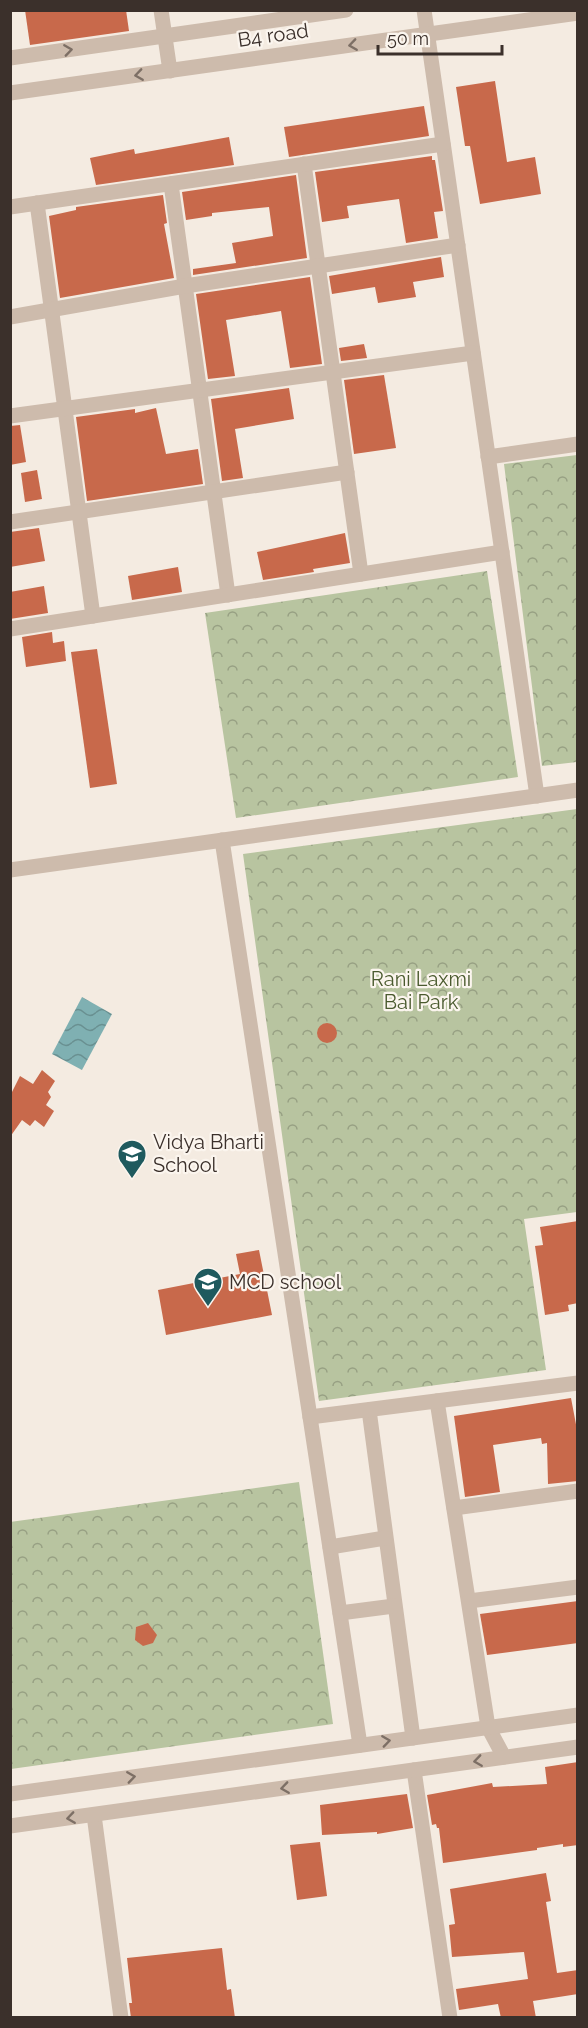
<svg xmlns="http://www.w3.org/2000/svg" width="588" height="2028" font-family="Raleway,sans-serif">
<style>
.park{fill:url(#park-crowns)}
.water{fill:url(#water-waves)}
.building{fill:#c8694b}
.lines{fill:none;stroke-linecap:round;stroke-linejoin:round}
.minor{stroke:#cdbbac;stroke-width:15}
.tertiary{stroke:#cdbbac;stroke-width:15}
.oneway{stroke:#7d6f65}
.labels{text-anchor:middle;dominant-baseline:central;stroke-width:4.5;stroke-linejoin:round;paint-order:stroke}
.street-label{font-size:20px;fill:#3b302b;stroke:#fbf5ee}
.park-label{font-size:20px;fill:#4a5a2e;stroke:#fbf5ee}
.poi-label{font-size:20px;fill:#3b302b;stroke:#fbf5ee;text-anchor:start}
</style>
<defs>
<pattern id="park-crowns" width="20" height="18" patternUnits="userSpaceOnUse" patternTransform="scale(1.5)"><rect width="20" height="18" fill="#b8c4a0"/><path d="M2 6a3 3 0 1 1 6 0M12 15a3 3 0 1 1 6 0" fill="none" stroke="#97a083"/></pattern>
<pattern id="water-waves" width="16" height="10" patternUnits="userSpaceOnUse" patternTransform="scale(1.5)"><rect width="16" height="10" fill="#7fb0b2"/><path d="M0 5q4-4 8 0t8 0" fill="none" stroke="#699091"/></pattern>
</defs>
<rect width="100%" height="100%" fill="#f4ebe1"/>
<g class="park">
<path d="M 577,455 L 577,762 L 542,766 L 504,464 Z"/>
<path d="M 487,571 L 518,777 L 236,818 L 205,613 Z"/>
<path d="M 577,809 L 577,1212 L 524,1219 L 546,1370 L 319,1401 L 243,854 Z"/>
<path d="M 299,1482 L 333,1724 L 11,1769 L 10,1522 Z"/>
</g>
<path class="water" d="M 82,997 L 112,1014 L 82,1070 L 52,1054 Z"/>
<g class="building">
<path d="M 25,10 L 126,10 L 129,31 L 30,45 Z"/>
<path d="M 495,81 L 507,162 L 535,157 L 541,194 L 480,204 L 470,146 L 465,146 L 456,87 Z"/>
<path d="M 424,106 L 429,136 L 289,157 L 284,127 Z"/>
<path d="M 229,137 L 234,165 L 96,185 L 90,158 L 134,149 L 135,154 Z"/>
<path d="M 432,156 L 432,160 L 435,160 L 443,211 L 434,212 L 438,238 L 406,243 L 399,199 L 347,206 L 349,218 L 322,222 L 315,172 Z"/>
<path d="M 296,175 L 307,258 L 193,275 L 193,269 L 236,263 L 232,243 L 273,236 L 269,207 L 212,213 L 212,216 L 186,220 L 182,192 Z"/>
<path d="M 163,195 L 167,223 L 164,224 L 174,278 L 60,298 L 49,216 L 76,210 L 76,207 Z"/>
<path d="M 441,257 L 444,277 L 413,282 L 416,297 L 378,303 L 375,287 L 332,294 L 329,276 Z"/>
<path d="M 310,277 L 322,364 L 290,368 L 281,311 L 226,320 L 235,376 L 208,379 L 196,294 Z"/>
<path d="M 364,344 L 367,358 L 341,361 L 339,348 Z"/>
<path d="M 384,375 L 396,448 L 354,454 L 344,380 Z"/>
<path d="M 289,388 L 294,419 L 235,429 L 243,478 L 222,481 L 211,399 Z"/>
<path d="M 156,408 L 166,454 L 198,449 L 203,484 L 87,501 L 76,417 L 135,409 L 135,413 Z"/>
<path d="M 20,425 L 26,462 L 10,465 L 10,426 Z"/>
<path d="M 37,470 L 42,499 L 25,502 L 21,473 Z"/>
<path d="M 39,528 L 45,561 L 10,567 L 10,532 Z"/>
<path d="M 345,533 L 350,563 L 313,569 L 314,572 L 263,580 L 257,552 Z"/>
<path d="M 178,567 L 182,592 L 132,600 L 128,576 Z"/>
<path d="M 44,586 L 48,613 L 10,619 L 10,592 Z"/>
<path d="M 52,632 L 53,643 L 64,641 L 66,661 L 26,667 L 22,637 Z"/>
<path d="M 97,649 L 117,784 L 90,788 L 71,652 Z"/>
<circle cx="327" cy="1033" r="10"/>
<path d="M 42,1070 L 55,1081 L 48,1092 L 51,1097 L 46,1105 L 54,1111 L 44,1127 L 35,1120 L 30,1126 L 22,1120 L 10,1137 L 10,1096 L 20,1076 L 33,1084 Z"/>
<path d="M 578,1221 L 578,1303 L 568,1305 L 569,1311 L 545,1315 L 535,1246 L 543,1245 L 540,1227 Z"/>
<path d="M 259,1250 L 272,1315 L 166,1335 L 158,1290 L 240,1274 L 236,1254 Z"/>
<path d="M 571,1398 L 578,1435 L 578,1481 L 548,1484 L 547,1443 L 542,1444 L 541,1438 L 493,1445 L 500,1492 L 465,1497 L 454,1416 Z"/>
<path d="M 578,1601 L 578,1643 L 487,1655 L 480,1614 Z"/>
<path d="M 148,1623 L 157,1635 L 153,1643 L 143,1646 L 135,1640 L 136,1627 Z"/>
<path d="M 578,1762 L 578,1845 L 563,1847 L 563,1844 L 537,1848 L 537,1850 L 443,1863 L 439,1828 L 437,1828 L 436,1824 L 432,1825 L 427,1795 L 492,1783 L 493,1787 L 547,1784 L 545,1767 Z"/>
<path d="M 407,1794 L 413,1828 L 377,1834 L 377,1832 L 322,1835 L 320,1805 Z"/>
<path d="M 320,1842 L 327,1896 L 297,1900 L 290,1845 Z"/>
<path d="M 546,1873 L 551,1901 L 546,1902 L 557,1973 L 578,1970 L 578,1994 L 533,2001 L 536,2018 L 501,2018 L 498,2004 L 459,2010 L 456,1989 L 528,1979 L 524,1952 L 452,1957 L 449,1925 L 455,1924 L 450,1889 Z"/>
<path d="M 222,1948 L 227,1990 L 231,1989 L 235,2018 L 131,2018 L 129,2003 L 132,2003 L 127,1958 Z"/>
</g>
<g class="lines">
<g class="minor">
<path d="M 161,10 L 170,71"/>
<path d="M 424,10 L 537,796"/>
<path d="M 304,164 L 361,574"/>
<path d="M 171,184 L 228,595"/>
<path d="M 37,203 L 93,616"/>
<path d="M 10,207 L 443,144"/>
<path d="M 10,317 L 185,286 L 458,245"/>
<path d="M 10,416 L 473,353"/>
<path d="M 488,457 L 578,444"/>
<path d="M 10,522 L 347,472"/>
<path d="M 10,629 L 502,552"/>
<path d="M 222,840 L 360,1745"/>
<path d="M 10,870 L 578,790"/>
<path d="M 437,1401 L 488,1727 L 504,1757"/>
<path d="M 369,1410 L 413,1738"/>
<path d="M 310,1417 L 578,1383"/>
<path d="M 454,1508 L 578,1491"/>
<path d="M 330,1547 L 385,1538"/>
<path d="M 469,1601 L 578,1587"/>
<path d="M 340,1613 L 394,1606"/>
<path d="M 414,1770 L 450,2018"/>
<path d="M 94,1815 L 121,2018"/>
</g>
<g class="tertiary">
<path d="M 10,58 L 346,10"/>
<path d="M 10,93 L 578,13"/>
<path d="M 10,1794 L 578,1715"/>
<path d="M 10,1826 L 578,1747"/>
</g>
</g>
<defs><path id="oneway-chevron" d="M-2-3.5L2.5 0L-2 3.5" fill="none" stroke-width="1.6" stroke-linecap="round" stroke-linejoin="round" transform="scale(1.5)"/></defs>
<g class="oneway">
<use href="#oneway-chevron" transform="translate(353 45) rotate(172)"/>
<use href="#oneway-chevron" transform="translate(68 50) rotate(-8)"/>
<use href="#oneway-chevron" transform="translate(139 75) rotate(172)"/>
<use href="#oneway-chevron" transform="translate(386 1741) rotate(-8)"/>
<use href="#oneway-chevron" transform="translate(478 1761) rotate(172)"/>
<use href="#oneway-chevron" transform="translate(131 1777) rotate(-8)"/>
<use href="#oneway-chevron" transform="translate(285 1788) rotate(172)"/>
<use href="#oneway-chevron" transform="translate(71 1818) rotate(172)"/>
</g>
<defs>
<g id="school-pin" transform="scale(1.5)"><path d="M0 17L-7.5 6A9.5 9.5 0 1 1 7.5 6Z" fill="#1f5a5e" stroke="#fbf5ee"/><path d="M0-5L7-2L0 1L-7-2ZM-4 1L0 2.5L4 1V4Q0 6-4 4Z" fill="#fff"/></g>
</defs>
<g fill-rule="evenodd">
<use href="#school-pin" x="132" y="1154"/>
<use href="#school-pin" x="208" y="1282"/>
</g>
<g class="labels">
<g class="street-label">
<text transform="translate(273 35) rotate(-8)">B4 road</text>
</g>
<g class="park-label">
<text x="421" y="979">Rani Laxmi<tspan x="421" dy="23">Bai Park</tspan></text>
</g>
<g class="poi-label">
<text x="153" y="1142">Vidya Bharti<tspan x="153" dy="23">School</tspan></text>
<text x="229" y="1282">MCD school</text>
</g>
</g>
<rect width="588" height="2028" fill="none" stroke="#3b302b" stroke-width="24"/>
<path d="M378 45v9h124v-9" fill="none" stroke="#3b302b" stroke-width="3"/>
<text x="387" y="45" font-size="18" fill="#3b302b" stroke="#fbf5ee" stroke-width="4.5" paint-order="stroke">50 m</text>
</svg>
